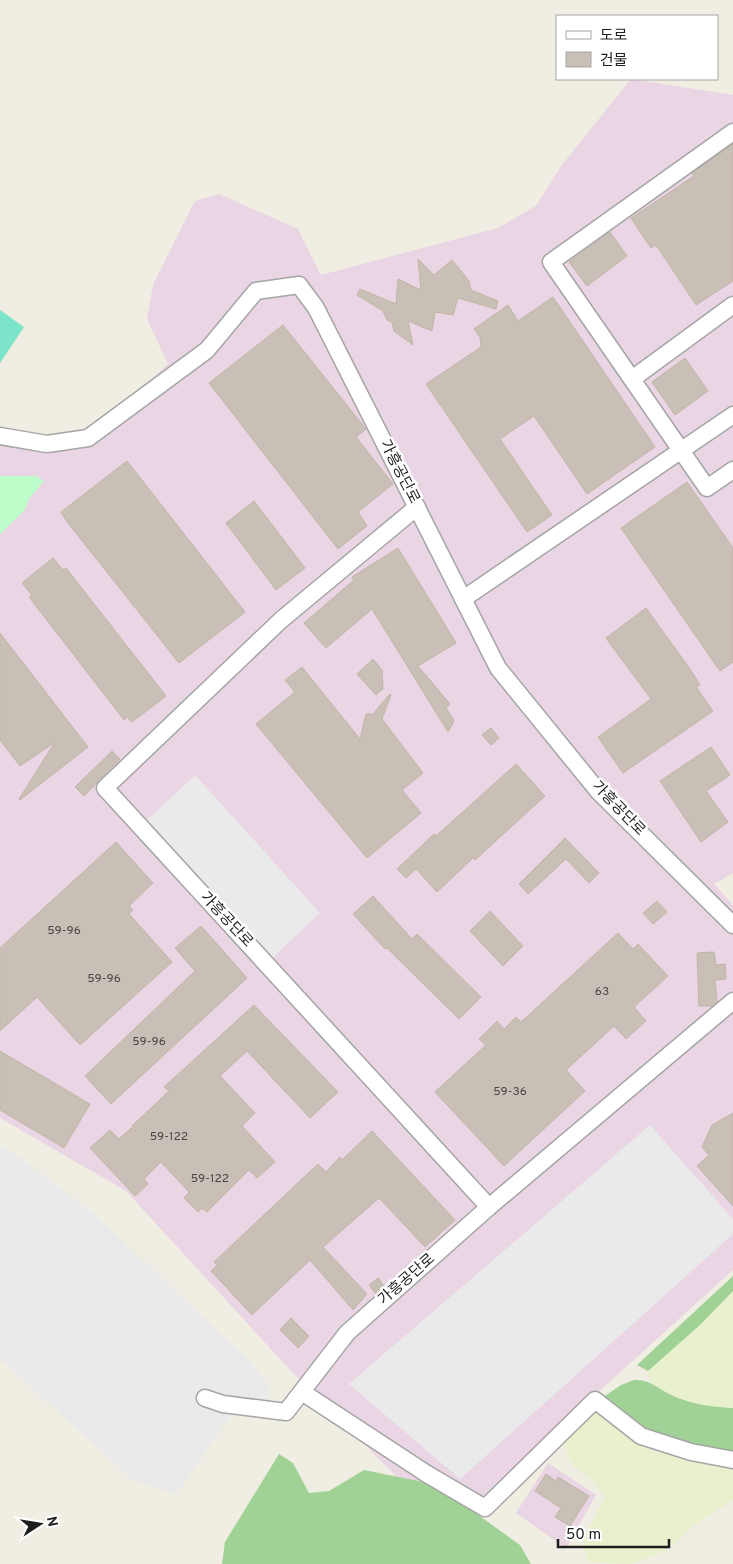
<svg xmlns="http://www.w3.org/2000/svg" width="733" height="1564" font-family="Overpass,'Noto Sans KR',sans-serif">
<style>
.industrial{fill:#e9d5e3}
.farmland{fill:#e9f0cd}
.forest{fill:#a0d295}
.park{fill:#bdfdca}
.pitch{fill:#7ce4c8}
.parking{fill:#eaeaea}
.building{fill:#c8c0b6;stroke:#c2b5a5}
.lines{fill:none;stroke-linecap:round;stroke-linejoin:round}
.minor-casing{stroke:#a5a5a5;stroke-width:19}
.minor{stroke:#fff;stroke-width:16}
.labels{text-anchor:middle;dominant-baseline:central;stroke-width:5;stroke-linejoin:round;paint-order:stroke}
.number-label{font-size:12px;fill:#484644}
.street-label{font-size:15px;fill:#1e1e1e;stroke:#fff}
</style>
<rect width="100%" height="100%" fill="#f0ede3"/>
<g class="industrial">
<path d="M 631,79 L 733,95 L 733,873 L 714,884 L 733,905 L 733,1270 L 448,1528 L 291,1371 L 126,1191 L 0,1118 L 0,428 L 45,438 L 88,438 L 168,364 L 147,319 L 153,285 L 195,201 L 219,194 L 298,229 L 321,275 L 498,228 L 536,206 L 562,165 Z"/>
<path d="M 548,1463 L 596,1495 L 566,1548 L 516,1513 Z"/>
</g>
<g class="farmland">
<path d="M 733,1291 L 733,1408 L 704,1407 L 669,1394 L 650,1382 L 648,1371 L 700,1325 Z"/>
<path d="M 594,1412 L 615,1422 L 652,1451 L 733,1465 L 733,1500 L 693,1526 L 666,1551 L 632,1564 L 588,1562 L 583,1540 L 605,1496 L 591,1479 L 573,1466 L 564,1445 L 572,1430 Z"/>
</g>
<g class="forest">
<path d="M 733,1276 L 733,1291 L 700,1325 L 648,1371 L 637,1365 Z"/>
<path d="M 634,1380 C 649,1379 656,1387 669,1394 C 690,1404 710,1407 733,1408 L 733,1452 L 713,1452 L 630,1426 L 605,1396 L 621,1385 Z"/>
<path d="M 279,1454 L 293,1463 L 309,1493 L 329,1491 L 364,1470 L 428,1483 L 474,1512 L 520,1545 L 531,1564 L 222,1564 L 225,1542 Z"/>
</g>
<path class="park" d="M 0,476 L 36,476 L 44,481 L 29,499 L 24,511 L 0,534 Z"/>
<path class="pitch" d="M 0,310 L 24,327 L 0,363 Z"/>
<g class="parking">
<path d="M 195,775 L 320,913 L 269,961 L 144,823 Z"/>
<path d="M 650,1125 L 733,1219 L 733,1234 L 460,1479 L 349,1384 Z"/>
<path d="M 0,1146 L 19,1157 L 93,1213 L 252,1363 L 272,1390 L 261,1419 L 233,1413 L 176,1494 L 134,1481 L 0,1359 Z"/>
</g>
<g class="building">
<path d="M 733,144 L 733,281 L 696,305 L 656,245 L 651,248 L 631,218 L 694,176 L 692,173 Z"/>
<path d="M 610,232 L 627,256 L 587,286 L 569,262 Z"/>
<path d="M 418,259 L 434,275 L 452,260 L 469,281 L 471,290 L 498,301 L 496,309 L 458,298 L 453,315 L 435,312 L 432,331 L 408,321 L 413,345 L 394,331 L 392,322 L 387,320 L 383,311 L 357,295 L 360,289 L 396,304 L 398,279 L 421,290 Z"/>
<path d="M 553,297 L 655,447 L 587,494 L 534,416 L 500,439 L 552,515 L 527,532 L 426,384 L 481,347 L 480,337 L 474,329 L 508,305 L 518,321 Z"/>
<path d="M 283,325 L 366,429 L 356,437 L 393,484 L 358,512 L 367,526 L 338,549 L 209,383 Z"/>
<path d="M 685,358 L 708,391 L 675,415 L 652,382 Z"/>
<path d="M 127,461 L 245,612 L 179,663 L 68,523 L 61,512 Z"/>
<path d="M 687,482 L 733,548 L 733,662 L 720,671 L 621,528 Z"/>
<path d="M 254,501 L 305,568 L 276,590 L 226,523 Z"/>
<path d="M 398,548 L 456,643 L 418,666 L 450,704 L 446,708 L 454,721 L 448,732 L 372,609 L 326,648 L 304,623 L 354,580 L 352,577 Z"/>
<path d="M 53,558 L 63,570 L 66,568 L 166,696 L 132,722 L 127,717 L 124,720 L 29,597 L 32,595 L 22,583 Z"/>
<path d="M 646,608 L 690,669 L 700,685 L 696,687 L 713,711 L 623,773 L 598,737 L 651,699 L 606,638 Z"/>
<path d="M 0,633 L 88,747 L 20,800 L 19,799 L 55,742 L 20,766 L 0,740 Z"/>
<path d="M 373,659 L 382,670 L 383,689 L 376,695 L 357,674 Z"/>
<path d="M 302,667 L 360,739 L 366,714 L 373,714 L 390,694 L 391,695 L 382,719 L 423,773 L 402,790 L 421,813 L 367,858 L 256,724 L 295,692 L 285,680 Z"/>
<path d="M 491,728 L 499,738 L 491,745 L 482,735 Z"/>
<path d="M 711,747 L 730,775 L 706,791 L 728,822 L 701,842 L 660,781 Z"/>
<path d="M 112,751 L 120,759 L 84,796 L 75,787 Z"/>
<path d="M 516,764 L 545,796 L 475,860 L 473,858 L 437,892 L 416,869 L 406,878 L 397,869 L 434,834 L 436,836 Z"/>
<path d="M 565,838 L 599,873 L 589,883 L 566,859 L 528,894 L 519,884 Z"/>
<path d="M 116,842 L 153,883 L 129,906 L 133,910 L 129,914 L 172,962 L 80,1045 L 37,997 L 0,1031 L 0,948 Z"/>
<path d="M 373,896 L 412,939 L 417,934 L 481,997 L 459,1019 L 387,948 L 385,949 L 353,914 Z"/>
<path d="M 657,901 L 667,912 L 653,924 L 643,913 Z"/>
<path d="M 490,911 L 523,946 L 503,966 L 470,931 Z"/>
<path d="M 201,926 L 247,978 L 111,1104 L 85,1076 L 195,971 L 175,948 Z"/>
<path d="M 618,933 L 633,949 L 638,944 L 668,976 L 634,1007 L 646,1021 L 626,1039 L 614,1026 L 566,1070 L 585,1091 L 504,1166 L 435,1092 L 486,1045 L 479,1039 L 497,1021 L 504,1029 L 516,1017 L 521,1022 Z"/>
<path d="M 714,952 L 716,965 L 725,964 L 726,979 L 715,980 L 717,1002 L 712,1006 L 699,1006 L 697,953 Z"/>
<path d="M 254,1005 L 338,1092 L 310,1118 L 247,1051 L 220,1076 L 255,1113 L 242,1126 L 275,1162 L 257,1178 L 249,1170 L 207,1212 L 202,1208 L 198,1212 L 184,1198 L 189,1192 L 161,1162 L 144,1179 L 148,1184 L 135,1196 L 90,1148 L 110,1130 L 119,1139 L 131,1128 L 136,1131 L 132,1126 L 169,1091 L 164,1087 Z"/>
<path d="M 0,1051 L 90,1104 L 64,1148 L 0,1110 Z"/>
<path d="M 733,1113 L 733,1206 L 697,1166 L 709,1155 L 702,1147 L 712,1125 Z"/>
<path d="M 372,1131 L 455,1220 L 425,1247 L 379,1198 L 323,1247 L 367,1294 L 353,1310 L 310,1260 L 252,1315 L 211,1271 L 217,1265 L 214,1262 L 318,1164 L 326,1172 L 340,1157 L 342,1160 Z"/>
<path d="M 378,1278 L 384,1286 L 376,1294 L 369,1285 Z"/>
<path d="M 291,1318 L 309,1336 L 298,1348 L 280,1330 Z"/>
<path d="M 546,1474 L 556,1481 L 558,1477 L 589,1496 L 570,1526 L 555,1517 L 561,1508 L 535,1491 Z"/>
</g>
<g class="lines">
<g class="minor-casing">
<g id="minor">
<path d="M 733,132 L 551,262 L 707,488 L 733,470"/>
<path d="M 632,379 L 733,305"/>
<path d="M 0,436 L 47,444 L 88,438 L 207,350 L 256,291 L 299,285 L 316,308 L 498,668 L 598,791 L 733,925"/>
<path d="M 417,507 L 281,620 L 105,788 L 489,1207"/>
<path d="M 463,599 L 733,415"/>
<path d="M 302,1392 L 427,1474 L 485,1508 L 595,1400 L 641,1436 L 691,1452 L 733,1460"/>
<path d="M 205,1398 L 223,1404 L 286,1412 L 347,1333 L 489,1207 L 733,1001"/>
</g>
</g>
<use href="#minor" class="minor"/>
</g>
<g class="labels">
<g class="number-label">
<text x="64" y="931">59-96</text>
<text x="104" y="979">59-96</text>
<text x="602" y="992">63</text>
<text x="149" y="1042">59-96</text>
<text x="510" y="1092">59-36</text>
<text x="169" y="1137">59-122</text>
<text x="210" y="1179">59-122</text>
</g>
<g class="street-label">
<text transform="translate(399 472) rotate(63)">가흥공단로</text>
<text transform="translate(618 809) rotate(46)">가흥공단로</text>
<text transform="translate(226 920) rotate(47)">가흥공단로</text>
<text transform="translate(407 1280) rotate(-41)">가흥공단로</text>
</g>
</g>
<rect x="556" y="15" width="162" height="65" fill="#ffffff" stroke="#a5a5a5"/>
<rect x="566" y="31" width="25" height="8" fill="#ffffff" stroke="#a5a5a5"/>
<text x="600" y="40" font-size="15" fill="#1e1e1e">도로</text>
<rect x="566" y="52" width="25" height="15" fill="#c8c0b6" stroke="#a5a5a5"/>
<text x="600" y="65" font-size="15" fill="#1e1e1e">건물</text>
<g transform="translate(40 1524) rotate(78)" stroke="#ffffff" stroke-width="4" paint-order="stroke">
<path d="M0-4L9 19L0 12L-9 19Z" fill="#1e1e1e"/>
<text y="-8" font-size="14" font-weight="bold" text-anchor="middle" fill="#1e1e1e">N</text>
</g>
<path d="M558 1539v8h111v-8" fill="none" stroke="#1e1e1e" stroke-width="2.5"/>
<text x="566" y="1539" font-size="15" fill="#1e1e1e" stroke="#ffffff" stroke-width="4" paint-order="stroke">50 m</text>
</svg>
